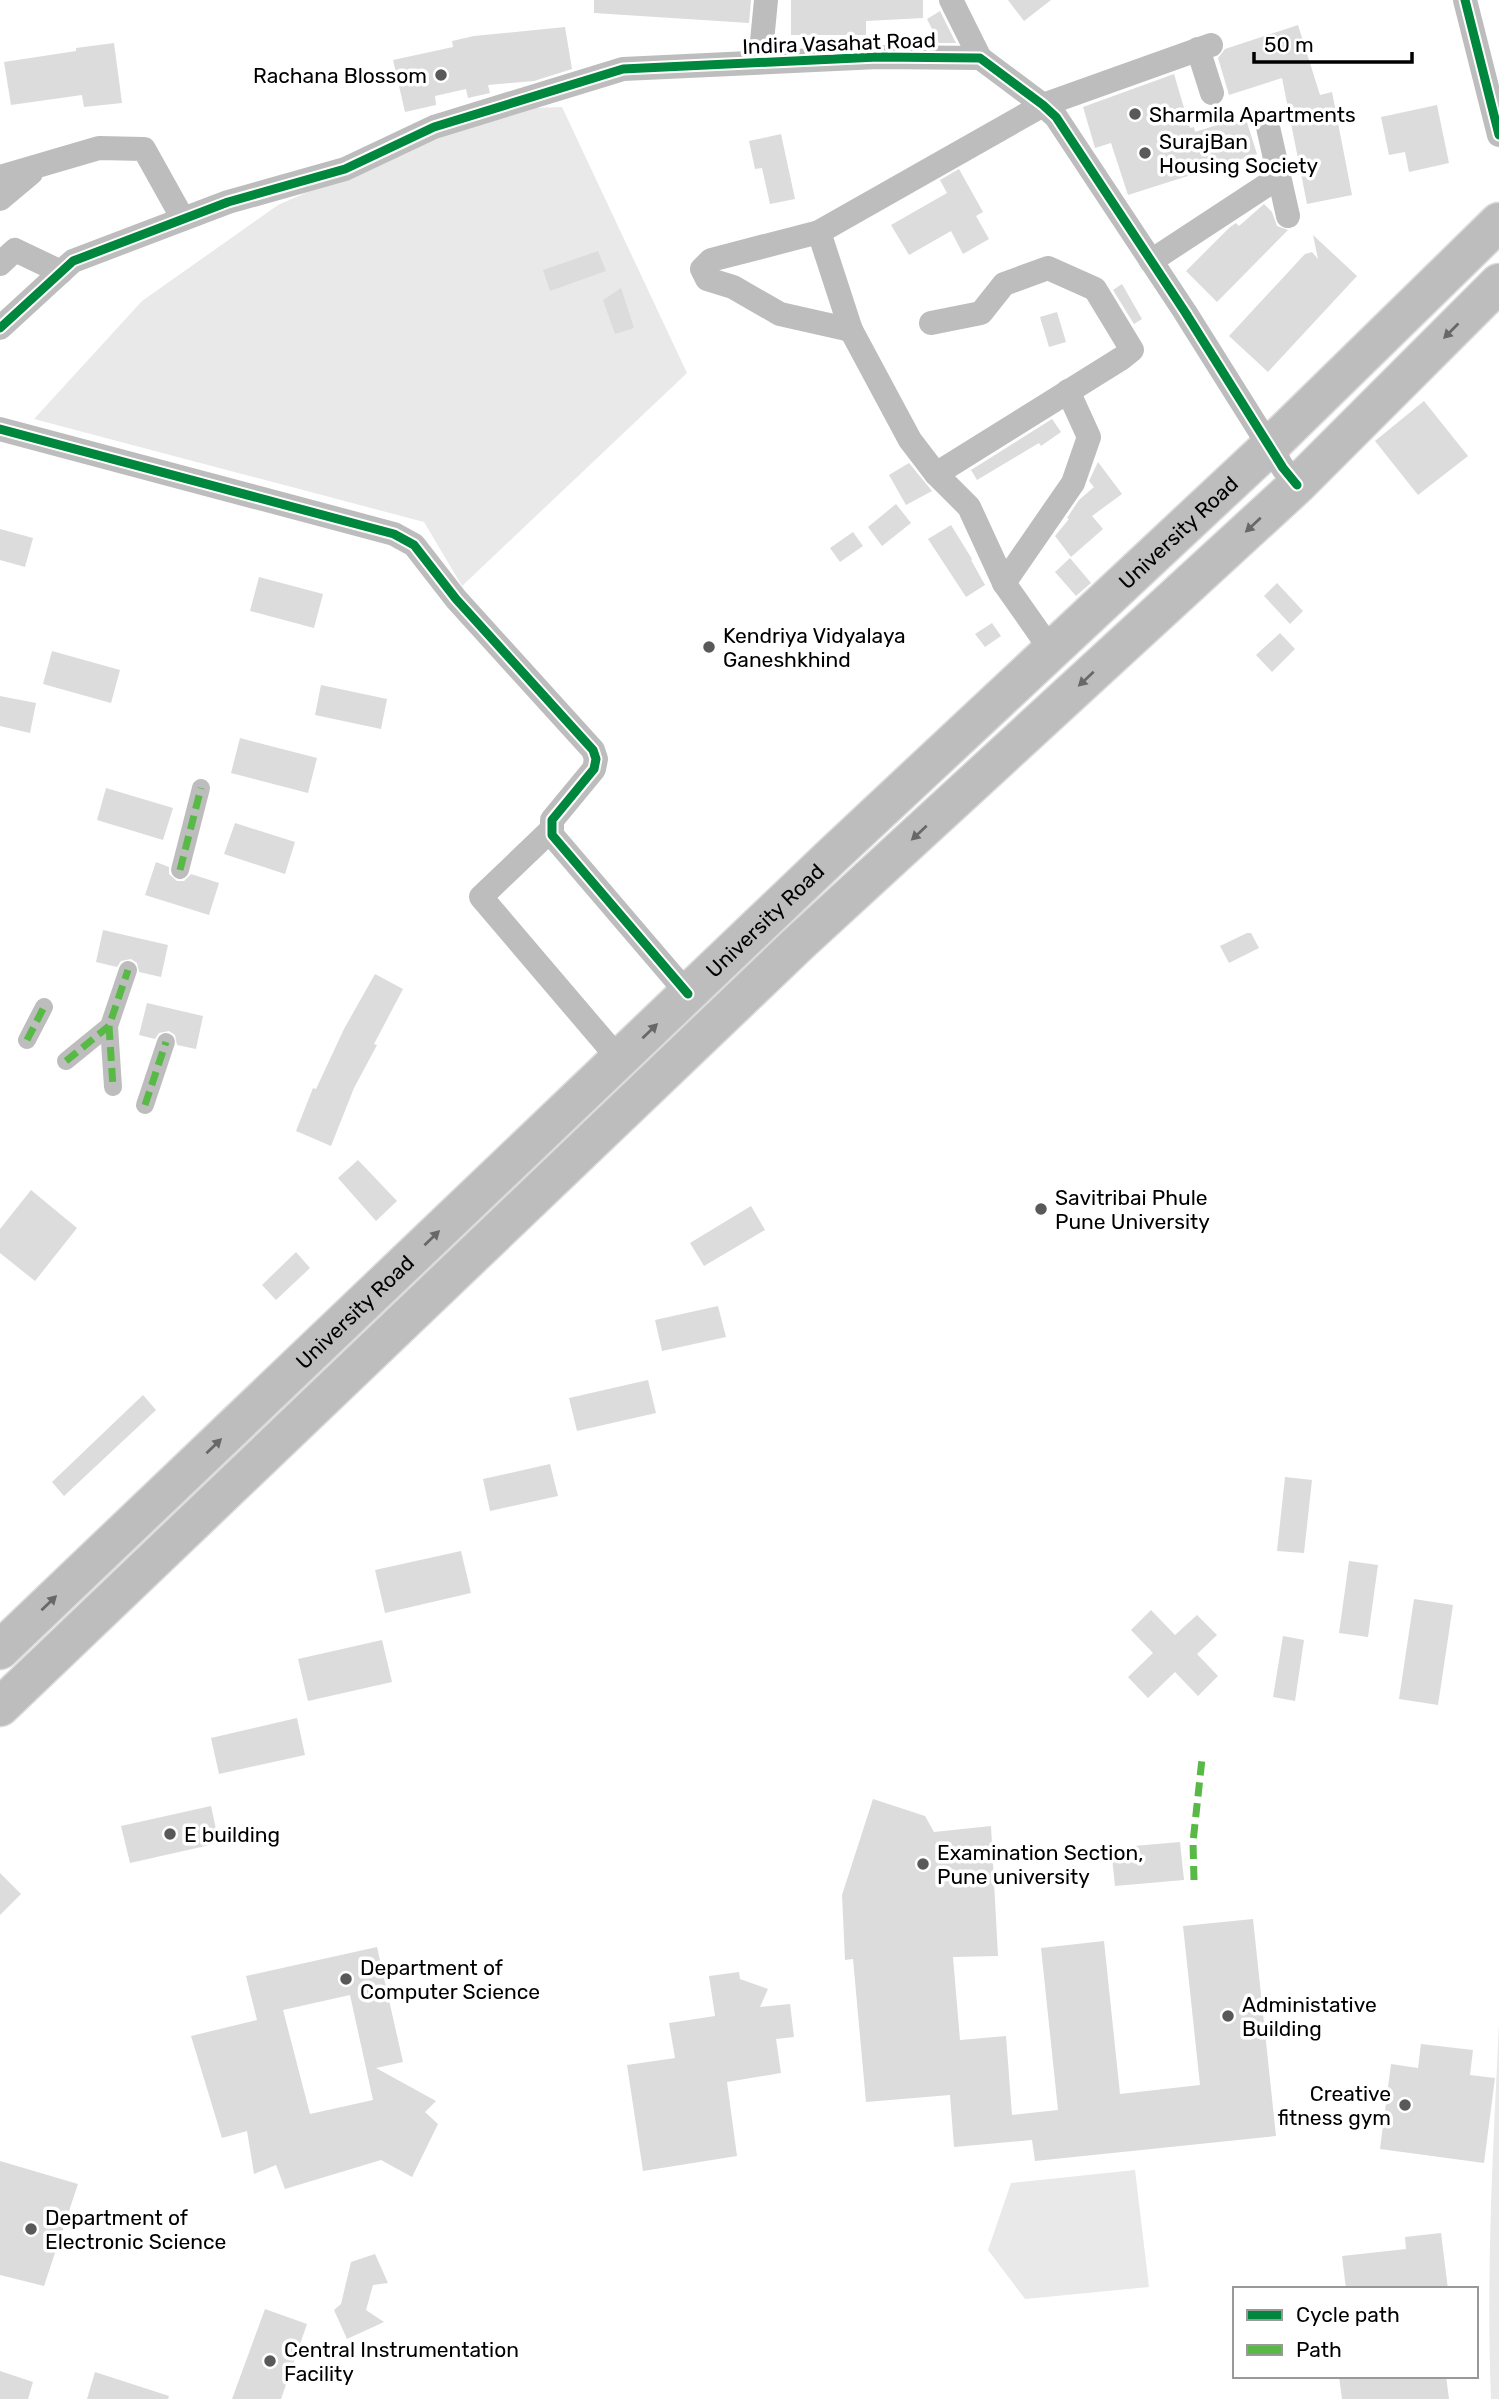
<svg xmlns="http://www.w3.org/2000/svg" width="1499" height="2399" font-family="Rubik,sans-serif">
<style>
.green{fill:#e9e9e9}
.building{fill:#dcdcdc;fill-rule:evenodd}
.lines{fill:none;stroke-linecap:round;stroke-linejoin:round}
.primary-casing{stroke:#dbdbdb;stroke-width:41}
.pedestrian{stroke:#bdbdbd;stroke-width:18}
.minor{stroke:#bdbdbd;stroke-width:24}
.primary{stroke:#bdbdbd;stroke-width:38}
.quiet{stroke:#58b947;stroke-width:7;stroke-dasharray:14 7;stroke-linecap:butt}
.cycleway-casing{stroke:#fff;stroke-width:13}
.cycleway{stroke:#00873e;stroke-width:9}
.oneway{fill:#686868}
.poi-dot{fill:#595959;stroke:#fff;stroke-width:2.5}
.labels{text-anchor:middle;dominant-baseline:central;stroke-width:7;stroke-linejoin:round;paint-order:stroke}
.street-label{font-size:21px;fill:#000;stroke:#fff}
.poi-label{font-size:21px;fill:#000;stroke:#fff;text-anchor:start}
</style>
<rect width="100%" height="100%" fill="#fff"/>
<g class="green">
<path d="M 562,107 L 687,373 L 462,586 L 424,522 L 34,419 L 142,301 L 278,205 L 497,109 Z"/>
<path d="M 1499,2024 L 1499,2399 L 1491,2399 C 1486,2274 1493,2149 1499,2024 Z"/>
<path d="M 1135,2170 L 1149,2287 L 1025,2299 L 988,2250 L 1011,2183 Z"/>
</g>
<g class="building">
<path d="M 594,0 L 751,0 L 749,23 L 594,13 Z"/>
<path d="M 791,0 L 923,0 L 923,18 L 866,21 L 866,35 L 791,35 Z"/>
<path d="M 1008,0 L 1051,0 L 1024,21 Z"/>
<path d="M 940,11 L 956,43 L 939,43 L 927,19 Z"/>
<path d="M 1298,25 L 1320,95 L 1332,92 L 1352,195 L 1307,204 L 1282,78 L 1229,95 L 1218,58 L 1225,49 Z"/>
<path d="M 565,27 L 572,69 L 534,81 L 488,85 L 490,93 L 468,98 L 466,89 L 435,96 L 436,105 L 405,112 L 393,60 L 453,47 L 452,41 L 474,36 Z"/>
<path d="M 114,43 L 122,103 L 84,107 L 82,95 L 11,105 L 4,62 L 76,51 L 76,48 Z"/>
<path d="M 1174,74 L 1190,128 L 1194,127 L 1195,132 L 1245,116 L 1257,154 L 1128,195 L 1111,143 L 1095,148 L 1083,107 Z"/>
<path d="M 1437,105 L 1449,163 L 1409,172 L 1405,152 L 1389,155 L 1381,117 Z"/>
<path d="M 781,134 L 795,199 L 770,204 L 762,168 L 755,169 L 749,141 Z"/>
<path d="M 959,169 L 983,212 L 976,216 L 989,239 L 963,254 L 951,231 L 909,255 L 891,225 L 947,193 L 940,180 Z"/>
<path d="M 1264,204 L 1272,212 L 1277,226 L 1288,230 L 1217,302 L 1186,271 L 1230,227 L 1236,223 L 1239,226 Z"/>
<path d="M 1313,235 L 1357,276 L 1268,372 L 1229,336 L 1305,254 L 1312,252 L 1318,259 Z"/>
<path d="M 598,251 L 606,271 L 550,291 L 543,270 Z"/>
<path d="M 1122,284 L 1142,319 L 1134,324 L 1113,290 Z"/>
<path d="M 621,288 L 634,328 L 615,334 L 603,300 Z"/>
<path d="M 1057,312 L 1066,342 L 1049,347 L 1040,317 Z"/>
<path d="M 1424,401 L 1468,456 L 1418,495 L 1375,441 Z"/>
<path d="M 1052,419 L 1061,432 L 1041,446 L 1039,443 L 977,480 L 971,470 Z"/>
<path d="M 1098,462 L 1122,494 L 1092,516 L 1103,529 L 1071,557 L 1055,536 L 1069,519 L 1067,518 L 1079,500 L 1094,487 L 1089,481 Z"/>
<path d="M 909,463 L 932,491 L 906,505 L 889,475 Z"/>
<path d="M 896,504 L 911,523 L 882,546 L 868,527 Z"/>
<path d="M 951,525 L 972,559 L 971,560 L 985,585 L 966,597 L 928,539 Z"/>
<path d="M 0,529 L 33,538 L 25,567 L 0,560 Z"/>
<path d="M 853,532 L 863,546 L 840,562 L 830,548 Z"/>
<path d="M 1070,558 L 1091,583 L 1076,596 L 1055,572 Z"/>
<path d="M 259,577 L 323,594 L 314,628 L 250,611 Z"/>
<path d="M 1277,583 L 1303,611 L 1290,624 L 1264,596 Z"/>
<path d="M 992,623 L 1001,636 L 985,647 L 975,634 Z"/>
<path d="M 1280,633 L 1295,649 L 1272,672 L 1256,655 Z"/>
<path d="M 52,651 L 120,670 L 111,703 L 43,684 Z"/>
<path d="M 321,685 L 387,699 L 381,729 L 315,715 Z"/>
<path d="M 0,696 L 36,703 L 30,733 L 0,726 Z"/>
<path d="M 240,738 L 317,758 L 308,793 L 231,773 Z"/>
<path d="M 106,788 L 173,808 L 163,840 L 97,820 Z"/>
<path d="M 235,823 L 295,842 L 285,874 L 224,854 Z"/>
<path d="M 156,862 L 169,867 L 169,874 L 177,881 L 184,881 L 191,874 L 219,883 L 209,915 L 145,895 Z"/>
<path d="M 103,930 L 168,945 L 161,977 L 139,972 L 137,963 L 131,959 L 121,961 L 117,967 L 96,962 Z"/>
<path d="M 1247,933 L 1251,933 L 1259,948 L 1229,963 L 1220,946 Z"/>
<path d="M 375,974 L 403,989 L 374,1044 L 377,1045 L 354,1088 L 331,1146 L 296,1131 L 313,1088 L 316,1089 L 344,1029 Z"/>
<path d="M 147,1003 L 203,1016 L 196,1049 L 177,1045 L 175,1035 L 169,1031 L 159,1033 L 155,1039 L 139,1035 Z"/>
<path d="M 358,1160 L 397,1201 L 376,1221 L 338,1178 Z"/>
<path d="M 31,1190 L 77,1228 L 35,1281 L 0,1253 L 0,1229 Z"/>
<path d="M 751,1206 L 765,1230 L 704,1266 L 690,1243 Z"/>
<path d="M 296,1252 L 310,1268 L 276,1300 L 262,1285 Z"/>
<path d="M 718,1306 L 726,1337 L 662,1351 L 655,1320 Z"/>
<path d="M 648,1380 L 656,1413 L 577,1431 L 569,1398 Z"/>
<path d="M 143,1395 L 156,1410 L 64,1496 L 52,1482 Z"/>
<path d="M 550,1464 L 558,1496 L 490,1511 L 483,1479 Z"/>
<path d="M 1285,1477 L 1312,1480 L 1304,1553 L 1277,1551 Z"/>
<path d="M 461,1551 L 471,1593 L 385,1613 L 375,1570 Z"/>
<path d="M 1349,1561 L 1378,1565 L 1368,1637 L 1339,1633 Z"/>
<path d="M 1414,1599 L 1453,1605 L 1438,1705 L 1399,1699 Z"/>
<path d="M 1151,1610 L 1175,1635 L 1197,1615 L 1217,1635 L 1197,1654 L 1218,1676 L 1198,1696 L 1175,1672 L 1148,1698 L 1128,1677 L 1153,1653 L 1131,1630 Z"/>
<path d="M 1283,1636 L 1304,1640 L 1295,1701 L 1273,1697 Z"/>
<path d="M 382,1640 L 392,1682 L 308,1701 L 298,1659 Z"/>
<path d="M 297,1718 L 305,1755 L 219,1774 L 211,1738 Z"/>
<path d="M 873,1799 L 925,1816 L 934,1832 L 991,1826 L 998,1956 L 953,1957 L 960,2040 L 1006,2036 L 1012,2115 L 1058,2110 L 1041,1948 L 1104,1941 L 1120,2094 L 1200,2085 L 1183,1926 L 1253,1919 L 1276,2136 L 1035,2161 L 1032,2140 L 954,2147 L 950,2095 L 866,2102 L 853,1959 L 845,1960 L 842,1895 Z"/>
<path d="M 211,1806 L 219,1843 L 130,1863 L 121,1826 Z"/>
<path d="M 1180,1842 L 1184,1880 L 1115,1886 L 1111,1848 Z"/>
<path d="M 0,1873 L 21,1894 L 0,1915 Z"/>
<path d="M 377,1947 L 403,2062 L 376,2068 L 436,2101 L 425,2112 L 438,2124 L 412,2177 L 381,2160 L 285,2189 L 276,2165 L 254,2174 L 247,2131 L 222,2138 L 191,2036 L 257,2020 L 246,1976 ZM 350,1995 L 373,2100 L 310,2114 L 283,2010 Z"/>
<path d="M 739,1972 L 740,1979 L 768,1989 L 760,2007 L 790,2004 L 794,2037 L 776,2039 L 781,2073 L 727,2082 L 737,2156 L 643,2171 L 627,2065 L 675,2058 L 669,2023 L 715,2016 L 709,1976 Z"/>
<path d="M 1421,2044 L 1473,2050 L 1470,2075 L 1495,2078 L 1484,2163 L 1380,2149 L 1391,2064 L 1418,2068 Z"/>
<path d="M 0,2161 L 78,2184 L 44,2286 L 0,2275 Z"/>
<path d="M 1441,2233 L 1448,2289 L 1346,2289 L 1342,2256 L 1406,2249 L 1405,2237 Z"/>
<path d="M 375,2254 L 388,2283 L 373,2285 L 366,2310 L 384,2322 L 347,2339 L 334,2310 L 341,2304 L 351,2262 Z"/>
<path d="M 265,2309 L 307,2324 L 281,2399 L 232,2399 Z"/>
<path d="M 0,2371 L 33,2382 L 28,2399 L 0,2399 Z"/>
<path d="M 95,2372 L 169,2396 L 168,2399 L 87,2399 Z"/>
<path d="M 1339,2376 L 1446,2376 L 1449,2399 L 1342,2399 Z"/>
</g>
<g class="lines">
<g class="primary-casing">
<g id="primary">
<path id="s1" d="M 0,1650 L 834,854 L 1270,446 L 1499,222"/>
<path d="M 0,1707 L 799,943 L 1297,485 L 1499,283"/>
</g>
</g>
<g class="pedestrian">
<path d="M 180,870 L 201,788"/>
<path d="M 109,1026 L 113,1087"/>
<path d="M 27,1040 L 44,1007"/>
<path d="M 66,1061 L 109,1026 L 128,970"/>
<path d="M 145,1105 L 166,1042"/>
</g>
<g class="minor">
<path d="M 951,0 L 980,58"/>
<path d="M 1465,0 L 1499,135"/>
<path d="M 1198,49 L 1212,93"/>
<path d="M 760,62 L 766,0"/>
<path d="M 1268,127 L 1288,216"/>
<path d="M 0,177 L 99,148 L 144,149 L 183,219"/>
<path d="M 0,199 L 31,173"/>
<path d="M 819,232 L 711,260 L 702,269 L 707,279 L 733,287 L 780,314 L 851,330"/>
<path d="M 1151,261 L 1279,177"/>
<path d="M 0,264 L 15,250 L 61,272"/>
<path d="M 931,323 L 981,313 L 1004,284 L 1048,268 L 1095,289 L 1132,350 L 1122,358 L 936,474"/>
<path d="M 0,328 L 73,261 L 228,202 L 345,169 L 434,127 L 623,69 L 878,57 L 980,58 L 1043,105 L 1056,117 L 1185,312 L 1283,468 L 1297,485"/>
<path d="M 0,429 L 394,534 L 414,545 L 456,599 L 593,750 L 596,759 L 594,769 L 552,820 L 552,835 L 688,994"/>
<path d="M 1004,583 L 1073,483 L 1089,437 L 1068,391"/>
<path d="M 1051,650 L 1004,583 L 969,507 L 936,474 L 910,440 L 851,330 L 819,232 L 1043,105 L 1211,45"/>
<path d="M 551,830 L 481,897 L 619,1059"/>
</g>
<use href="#primary" class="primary"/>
<g class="quiet">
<path d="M 180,870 L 201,788"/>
<path d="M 109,1026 L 113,1087"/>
<path d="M 27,1040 L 44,1007"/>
<path d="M 66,1061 L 109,1026 L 128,970"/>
<path d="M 145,1105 L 166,1042"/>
<path d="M 1194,1880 L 1193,1842 L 1202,1759"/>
</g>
<g class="cycleway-casing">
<g id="cycleway">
<path d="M 1465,0 L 1499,135"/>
<path d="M 0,328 L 73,261 L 228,202 L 345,169 L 434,127 L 623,69 L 878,57 L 980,58 L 1043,105 L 1056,117 L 1185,312 L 1283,468 L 1297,485"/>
<path d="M 0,429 L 394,534 L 414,545 L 456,599 L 593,750 L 596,759 L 594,769 L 552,820 L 552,835 L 688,994"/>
</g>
</g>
<use href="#cycleway" class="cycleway"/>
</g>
<defs><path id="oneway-solid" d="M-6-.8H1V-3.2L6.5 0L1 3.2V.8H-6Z" transform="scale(1.75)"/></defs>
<g class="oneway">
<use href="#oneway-solid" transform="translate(1451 331) rotate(135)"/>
<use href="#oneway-solid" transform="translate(1253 525) rotate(137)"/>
<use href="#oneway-solid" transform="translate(1086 679) rotate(137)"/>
<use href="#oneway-solid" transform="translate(919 833) rotate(137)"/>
<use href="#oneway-solid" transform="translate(650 1031) rotate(-44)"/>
<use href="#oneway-solid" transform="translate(432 1238) rotate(-44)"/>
<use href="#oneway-solid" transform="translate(214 1446) rotate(-44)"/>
<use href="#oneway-solid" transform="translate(49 1603) rotate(-44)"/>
</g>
<g class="poi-dot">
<circle cx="441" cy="75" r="7"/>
<circle cx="1135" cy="114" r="7"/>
<circle cx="1145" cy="153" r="7"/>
<circle cx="709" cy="647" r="7"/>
<circle cx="1041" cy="1209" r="7"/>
<circle cx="170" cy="1834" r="7"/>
<circle cx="923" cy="1864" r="7"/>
<circle cx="346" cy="1979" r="7"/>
<circle cx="1228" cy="2016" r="7"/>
<circle cx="1405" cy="2105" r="7"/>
<circle cx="31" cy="2229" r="7"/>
<circle cx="270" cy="2361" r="7"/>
</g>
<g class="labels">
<g class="street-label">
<text transform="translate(839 43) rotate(-2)">Indira Vasahat Road</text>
<text stroke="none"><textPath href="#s1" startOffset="1624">University Road</textPath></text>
<text stroke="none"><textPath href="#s1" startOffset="1057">University Road</textPath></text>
<text stroke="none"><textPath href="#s1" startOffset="490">University Road</textPath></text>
</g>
<g class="poi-label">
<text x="427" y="75" text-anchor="end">Rachana Blossom</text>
<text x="1149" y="114">Sharmila Apartments</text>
<text x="1159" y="141">SurajBan<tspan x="1159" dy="24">Housing Society</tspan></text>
<text x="723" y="635">Kendriya Vidyalaya<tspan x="723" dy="24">Ganeshkhind</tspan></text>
<text x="1055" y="1197">Savitribai Phule<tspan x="1055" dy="24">Pune University</tspan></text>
<text x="184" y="1834">E building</text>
<text x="937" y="1852">Examination Section,<tspan x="937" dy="24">Pune university</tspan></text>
<text x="360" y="1967">Department of<tspan x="360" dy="24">Computer Science</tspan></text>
<text x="1242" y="2004">Administative<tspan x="1242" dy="24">Building</tspan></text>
<text x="1391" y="2093" text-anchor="end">Creative<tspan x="1391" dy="24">fitness gym</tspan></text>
<text x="45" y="2217">Department of<tspan x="45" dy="24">Electronic Science</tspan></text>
<text x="284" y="2349">Central Instrumentation<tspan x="284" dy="24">Facility</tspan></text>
</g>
</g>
<rect x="1233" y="2287" width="245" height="91" fill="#ffffff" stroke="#999999" stroke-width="2"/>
<rect x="1247" y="2310" width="35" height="10" fill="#00873e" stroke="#999999" stroke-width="2"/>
<text x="1296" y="2322" font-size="21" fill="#000000">Cycle path</text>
<rect x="1247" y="2345" width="35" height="10" fill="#58b947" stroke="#999999" stroke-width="2"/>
<text x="1296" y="2357" font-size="21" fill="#000000">Path</text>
<path d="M1254 52v10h158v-10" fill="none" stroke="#000000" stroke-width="3.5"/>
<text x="1264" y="52" font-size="21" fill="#000000" stroke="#ffffff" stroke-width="5" paint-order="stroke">50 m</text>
</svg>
